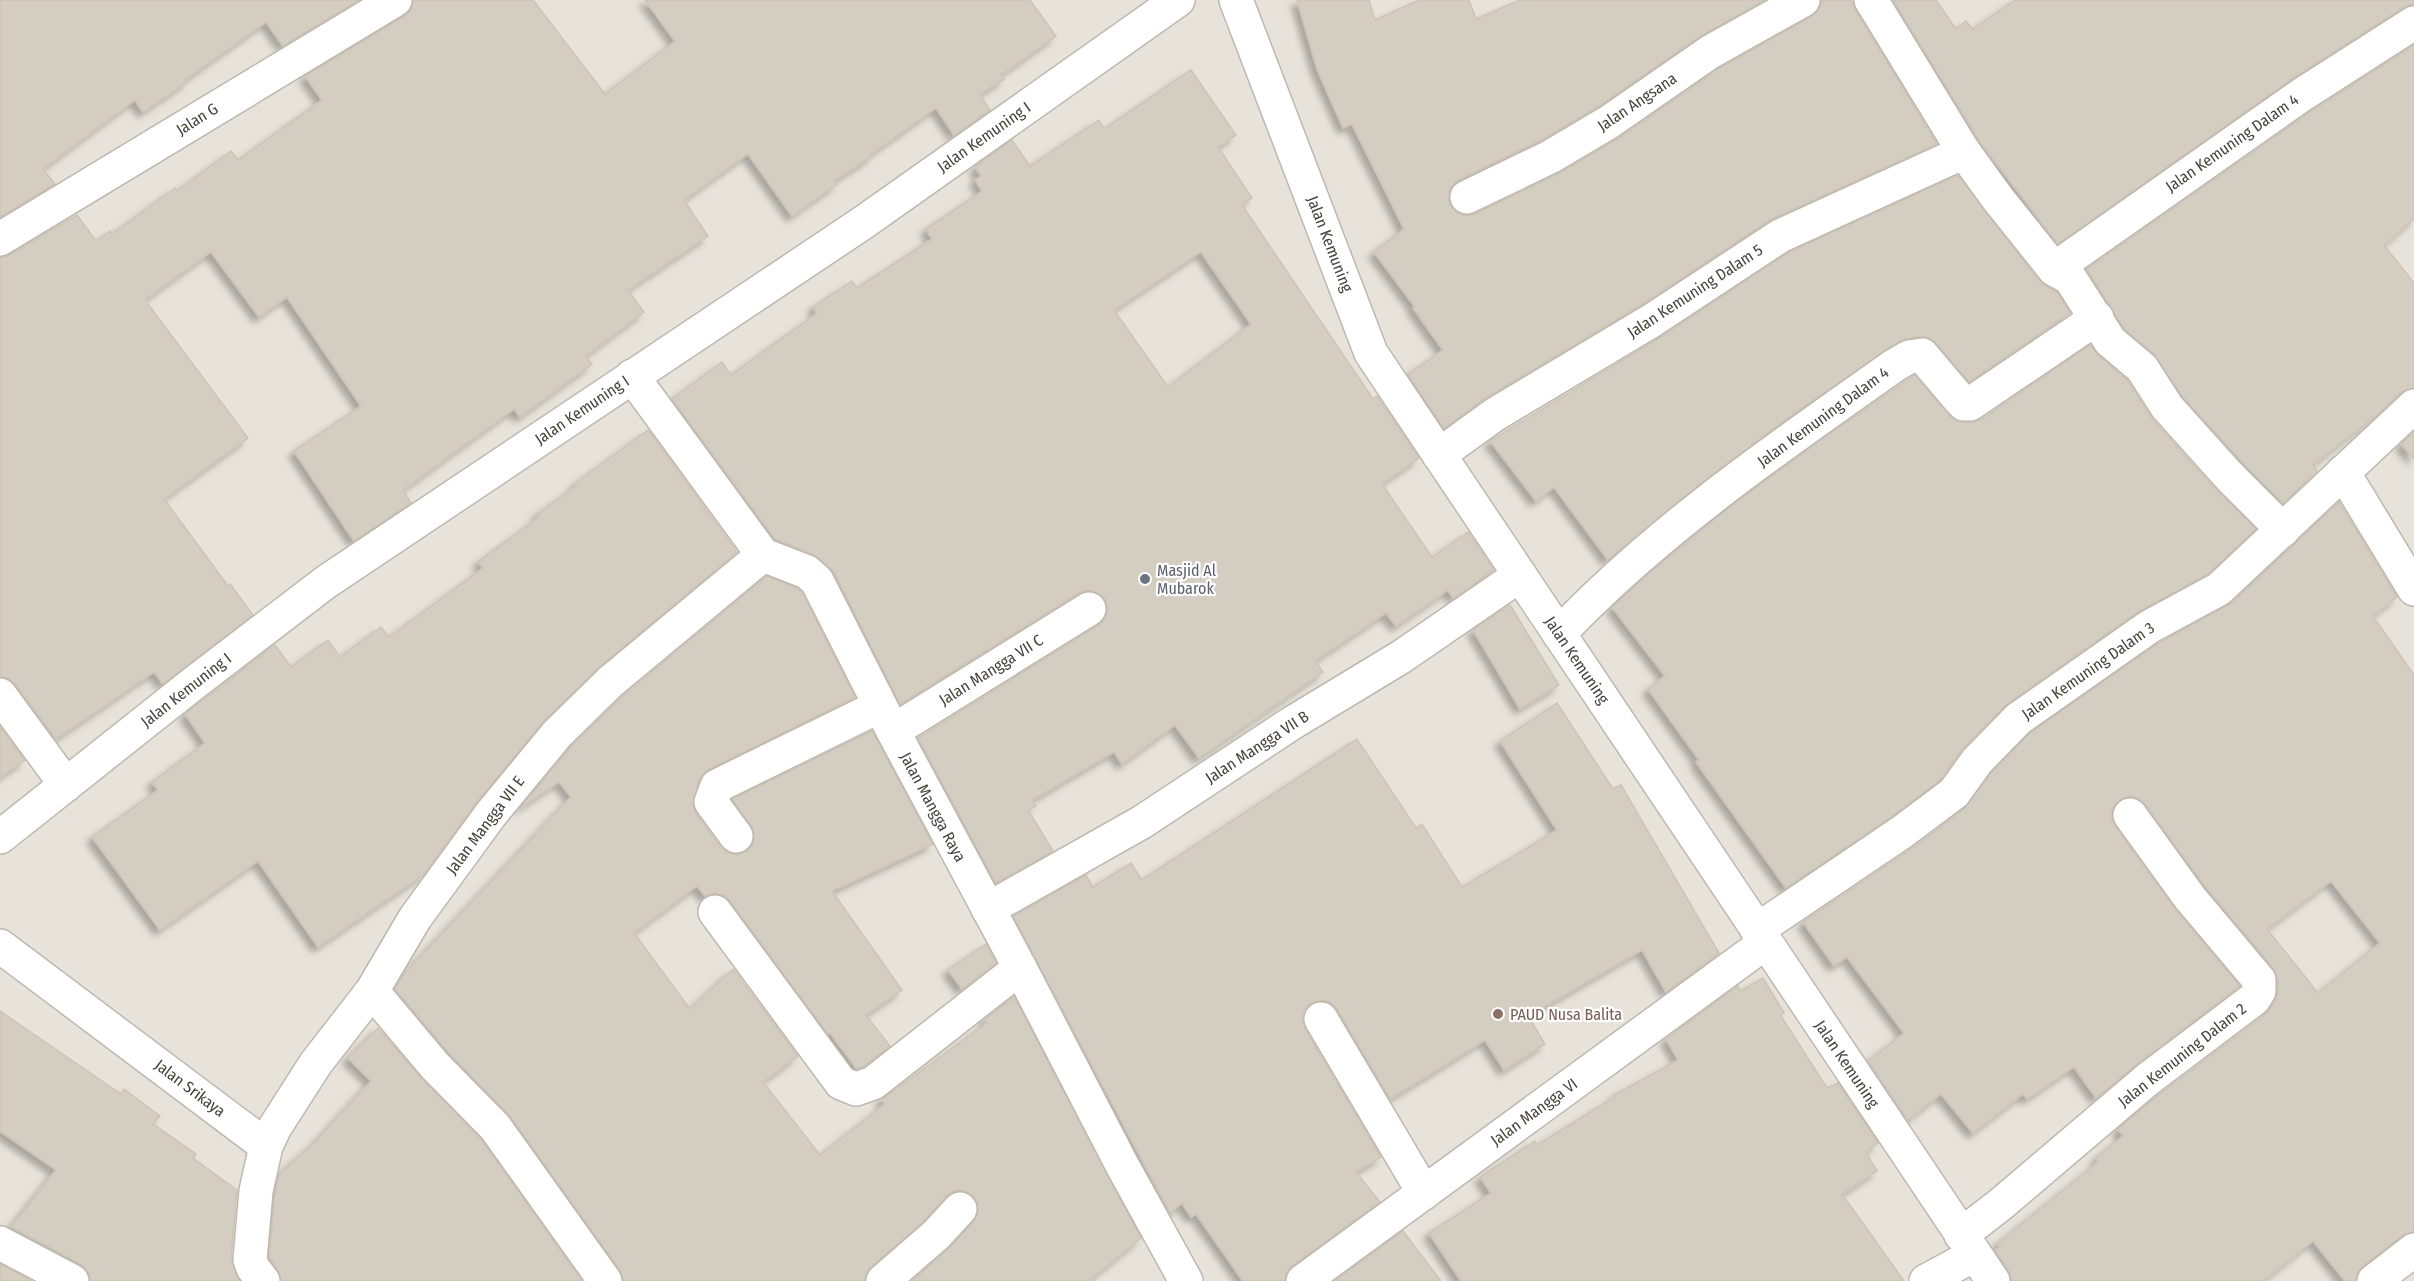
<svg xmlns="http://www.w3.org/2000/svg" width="2414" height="1281" font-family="'Fira Sans Condensed',sans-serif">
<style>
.residential{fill:#e7e3da}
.building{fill:#d4cdc2;stroke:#cec4b5;stroke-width:1.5;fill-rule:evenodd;filter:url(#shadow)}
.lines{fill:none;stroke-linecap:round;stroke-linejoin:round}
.street-casing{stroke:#beb8ae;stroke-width:36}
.street{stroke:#fff;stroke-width:33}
.worship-dot{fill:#6b7280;stroke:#fff;stroke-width:2}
.education-dot{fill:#8d6e63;stroke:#fff;stroke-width:2}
.labels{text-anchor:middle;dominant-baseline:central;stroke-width:4.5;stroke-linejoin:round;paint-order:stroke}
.street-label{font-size:16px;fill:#47423a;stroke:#fff}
.worship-label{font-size:16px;fill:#5b616d;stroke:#fff;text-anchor:start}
.education-label{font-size:16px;fill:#785e54;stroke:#fff;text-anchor:start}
</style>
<defs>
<filter id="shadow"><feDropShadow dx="-5.5" dy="5.5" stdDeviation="3" flood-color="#0004"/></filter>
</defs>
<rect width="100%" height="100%" fill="#f4f1eb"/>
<rect class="residential" x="0" y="0" width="2414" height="1281"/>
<g class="building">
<path d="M 0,0 L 359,0 L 283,46 L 266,22 L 185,80 L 187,82 L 143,112 L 135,100 L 43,169 L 55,184 L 0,217 Z"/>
<path d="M 414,0 L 533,0 L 605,94 L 675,41 L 645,0 L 1030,0 L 1056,36 L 1001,75 L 1004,79 L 980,94 L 990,110 L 954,135 L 936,108 L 870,155 L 871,157 L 834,181 L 837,184 L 792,216 L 748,154 L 684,200 L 708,236 L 628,290 L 644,312 L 586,356 L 592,364 L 520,417 L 514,409 L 403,490 L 411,503 L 354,541 L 294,451 L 361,406 L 287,297 L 259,317 L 211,252 L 145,300 L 248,438 L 164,499 L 228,586 L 230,584 L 253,615 L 163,684 L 154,672 L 56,739 L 15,684 L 8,678 L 0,677 L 0,258 L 10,255 L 77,215 L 96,241 L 110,231 L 112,234 L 175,188 L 177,191 L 231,151 L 238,160 L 322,100 L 305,76 L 405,16 L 411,10 Z"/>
<path d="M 1297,0 L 1369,0 L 1375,20 L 1419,0 L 1469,0 L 1476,19 L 1520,0 L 1765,0 L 1699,37 L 1599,106 L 1541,140 L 1458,180 L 1451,187 L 1448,195 L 1450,205 L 1456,212 L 1465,216 L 1475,214 L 1558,174 L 1619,138 L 1720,68 L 1812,16 L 1819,9 L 1822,0 L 1852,0 L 1855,10 L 1937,144 L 1770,220 L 1641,305 L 1484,399 L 1444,428 L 1408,374 L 1443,350 L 1413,308 L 1415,307 L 1374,252 L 1404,229 L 1352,124 L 1343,128 L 1317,69 Z"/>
<path d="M 1893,0 L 1936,0 L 1956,29 L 1966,21 L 1973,29 L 2015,0 L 2414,0 L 2414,4 L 2404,7 L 2293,78 L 2058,244 L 1980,142 Z"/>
<path d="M 2414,45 L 2414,219 L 2384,245 L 2414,283 L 2414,388 L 2401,392 L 2377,415 L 2313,465 L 2317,471 L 2283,503 L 2243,463 L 2182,396 L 2154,354 L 2124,329 L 2087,269 L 2313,110 Z"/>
<path d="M 1191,70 L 1236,135 L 1218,147 L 1252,198 L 1242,205 L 1373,399 L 1377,396 L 1419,458 L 1382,484 L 1432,557 L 1468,532 L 1494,570 L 1453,598 L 1448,590 L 1396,626 L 1386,613 L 1315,661 L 1323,672 L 1199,758 L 1175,725 L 1122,764 L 1114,752 L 1032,800 L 1036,806 L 1028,810 L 1053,851 L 996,883 L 918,738 L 1099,625 L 1105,618 L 1108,609 L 1105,599 L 1098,593 L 1089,590 L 1079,593 L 900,704 L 834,572 L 814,555 L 775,539 L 672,399 L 722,362 L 731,375 L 817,313 L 813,307 L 852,281 L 857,288 L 932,239 L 926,229 L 982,191 L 975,180 L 981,176 L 975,167 L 1012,140 L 1030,166 L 1099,120 L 1104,129 ZM 1201,252 L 1251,324 L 1168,387 L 1114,310 Z"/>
<path d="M 1958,175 L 2039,281 L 2057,292 L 2070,313 L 1969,382 L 1936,343 L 1929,338 L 1919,336 L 1900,341 L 1796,412 L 1709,477 L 1608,560 L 1554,487 L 1536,501 L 1490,441 L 1661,337 L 1789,252 Z"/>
<path d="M 2090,345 L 2098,355 L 2128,381 L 2153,420 L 2215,489 L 2256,529 L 2208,574 L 2138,612 L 2007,704 L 1963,748 L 1940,780 L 1891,817 L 1786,888 L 1696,762 L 1699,760 L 1648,689 L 1665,676 L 1612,607 L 1648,574 L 1731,506 L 1818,442 L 1915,375 L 1951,417 L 1957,421 L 1971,423 L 1981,420 Z"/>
<path d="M 648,430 L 737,552 L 598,668 L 544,721 L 477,802 L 423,875 L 318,947 L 258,861 L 160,930 L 92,837 L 158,790 L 152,782 L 205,743 L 185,714 L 275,645 L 291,667 L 328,640 L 340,657 L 381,627 L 389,637 L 483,568 L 478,562 L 539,517 L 537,514 L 576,486 L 574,484 Z"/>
<path d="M 2414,432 L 2414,459 L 2401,444 Z"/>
<path d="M 2339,502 L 2397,597 L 2373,616 L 2414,675 L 2414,1232 L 2403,1235 L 2363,1266 L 2357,1273 L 2356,1281 L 2345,1281 L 2313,1241 L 2263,1281 L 2012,1281 L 2009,1271 L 1995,1251 L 2000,1247 L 1997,1244 L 2098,1162 L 2096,1158 L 2123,1136 L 2118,1129 L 2160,1094 L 2266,1014 L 2275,1001 L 2278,992 L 2278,980 L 2274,969 L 2205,886 L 2145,804 L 2137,798 L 2129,796 L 2120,800 L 2113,808 L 2111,817 L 2115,826 L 2175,909 L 2240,986 L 2137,1064 L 2096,1098 L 2074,1067 L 2027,1099 L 2023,1094 L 1973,1133 L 1941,1094 L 1908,1120 L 1868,1061 L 1904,1033 L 1847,957 L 1834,966 L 1803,922 L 1913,848 L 1965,808 L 1991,773 L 2030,733 L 2159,643 L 2232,603 ZM 2331,881 L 2380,943 L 2318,993 L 2267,929 Z"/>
<path d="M 767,576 L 797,588 L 802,593 L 855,697 L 709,769 L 699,779 L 693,805 L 696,813 L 721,848 L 728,853 L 737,855 L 747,851 L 753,844 L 754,833 L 751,825 L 732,799 L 872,731 L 933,844 L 832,891 L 902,990 L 866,1015 L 890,1046 L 864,1066 L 857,1069 L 830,1033 L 828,1034 L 730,901 L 723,895 L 714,893 L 705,896 L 697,886 L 634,933 L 690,1009 L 733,969 L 798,1056 L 763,1082 L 820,1155 L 885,1104 L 881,1100 L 987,1023 L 984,1020 L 1014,997 L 1141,1238 L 1089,1281 L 912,1281 L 948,1249 L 974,1221 L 978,1213 L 978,1203 L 972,1195 L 964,1191 L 954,1191 L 946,1196 L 923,1222 L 871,1267 L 866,1274 L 865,1281 L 623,1281 L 620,1270 L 510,1116 L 449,1053 L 395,989 L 403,975 L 571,797 L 559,782 L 519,809 L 571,747 L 623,696 Z"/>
<path d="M 1510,605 L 1559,685 L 1520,709 L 1473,630 Z"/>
<path d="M 1557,703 L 1613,789 L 1621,785 L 1719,953 L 1666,992 L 1642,950 L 1528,1016 L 1545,1044 L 1504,1070 L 1485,1040 L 1390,1099 L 1337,1009 L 1330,1002 L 1321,1000 L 1311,1003 L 1304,1010 L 1302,1019 L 1305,1029 L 1381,1157 L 1356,1172 L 1380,1202 L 1292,1266 L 1286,1273 L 1285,1281 L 1243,1281 L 1196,1214 L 1191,1217 L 1182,1203 L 1170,1213 L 1013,916 L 1086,875 L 1093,887 L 1131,863 L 1142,880 L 1357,739 L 1416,828 L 1422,824 L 1462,887 L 1557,830 L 1500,741 Z"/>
<path d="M 0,727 L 25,760 L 0,777 Z"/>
<path d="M 986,944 L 996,963 L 962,989 L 948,970 Z"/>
<path d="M 1763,978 L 1784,1013 L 1781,1016 L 1827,1088 L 1838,1083 L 1878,1143 L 1866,1152 L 1877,1171 L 1842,1194 L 1904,1281 L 1461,1281 L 1429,1233 L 1491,1193 L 1480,1177 L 1535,1141 L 1537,1145 L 1615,1097 L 1614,1095 L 1678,1060 L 1666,1039 L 1738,986 L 1741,991 Z"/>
<path d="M 0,1011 L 121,1094 L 124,1089 L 160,1116 L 153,1124 L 196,1154 L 193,1158 L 237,1190 L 231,1258 L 239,1281 L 91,1281 L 88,1272 L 81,1264 L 11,1227 L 56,1170 L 0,1131 Z"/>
<path d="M 378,1028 L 422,1079 L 481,1139 L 582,1281 L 281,1281 L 278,1270 L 269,1257 L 275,1194 L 279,1174 L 315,1142 L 371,1081 L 348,1058 Z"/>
<path d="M 1403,1231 L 1441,1281 L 1335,1281 Z"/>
<path d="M 0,1264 L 32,1281 L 0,1281 Z"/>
</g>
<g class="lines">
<g class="street-casing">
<g id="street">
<path d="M 1236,0 L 1371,353 L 1993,1281"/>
<path d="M 1871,0 L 1964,152 L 1998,199 L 2054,269 L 2070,278 L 2110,341 L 2142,368 L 2167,407 L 2229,476 L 2283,530"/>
<path d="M 1467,197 L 1550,157 L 1609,122 L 1710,52 L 1803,0"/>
<path d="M 0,239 L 395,0"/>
<path d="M 2054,269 L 2303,94 L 2414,23"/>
<path d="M 632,376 L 763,555 L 807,572 L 817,581 L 893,731 L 1020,968 L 1122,1165 L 1186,1281"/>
<path d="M 1439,455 L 1494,415 L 1651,321 L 1780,236 L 1964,152"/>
<path d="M 2343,472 L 2414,589"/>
<path d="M 1559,634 C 1655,532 1780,446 1895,365 L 1909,357 L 1922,355 L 1960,400 L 1964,404 L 1970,404 L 2097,318"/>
<path d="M 0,695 L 66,785"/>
<path d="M 893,731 L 1089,609"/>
<path d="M 736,836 L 711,802 L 717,786 L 880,706"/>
<path d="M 0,837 L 194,683 L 326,582 L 864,222 L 1178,0"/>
<path d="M 988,909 L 1142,822 L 1292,723 L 1401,657 L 1520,575"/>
<path d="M 715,912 L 841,1083 L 856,1089 L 873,1083 L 1020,968"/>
<path d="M 1757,930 L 1902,832 L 1954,793 L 1977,761 L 2018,719 L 2149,627 L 2219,589 L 2414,406"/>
<path d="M 0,946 L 266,1146 L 256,1191 L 250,1260 L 253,1268 L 263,1281"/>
<path d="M 372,991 L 435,1066 L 495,1127 L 605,1281"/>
<path d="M 1321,1019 L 1424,1193"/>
<path d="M 266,1146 L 275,1127 L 316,1063 L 372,991 L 415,918 L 491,814 L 557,734 L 610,682 L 763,555"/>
<path d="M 1961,1235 L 2001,1204 L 2148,1079 L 2254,999 L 2259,991 L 2259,980 L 2190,898 L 2130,815"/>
<path d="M 0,1243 L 72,1281"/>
<path d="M 883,1281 L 936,1235 L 960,1209"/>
<path d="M 1303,1281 L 1765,943"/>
<path d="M 1926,1281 L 1974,1255"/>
<path d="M 2374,1281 L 2414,1250"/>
</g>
</g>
<use href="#street" class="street"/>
</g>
<circle class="worship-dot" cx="1145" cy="579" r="6"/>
<circle class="education-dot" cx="1498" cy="1014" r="6"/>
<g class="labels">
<g class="street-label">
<text transform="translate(1637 102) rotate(-34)">Jalan Angsana</text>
<text transform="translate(197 119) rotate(-32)">Jalan G</text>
<text transform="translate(984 137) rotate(-35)">Jalan Kemuning I</text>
<text transform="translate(2232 143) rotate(-35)">Jalan Kemuning Dalam 4</text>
<text transform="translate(1330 244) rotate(69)">Jalan Kemuning</text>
<text transform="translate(1695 291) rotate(-33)">Jalan Kemuning Dalam 5</text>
<text transform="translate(582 410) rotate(-34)">Jalan Kemuning I</text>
<text transform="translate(1823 417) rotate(-36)">Jalan Kemuning Dalam 4</text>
<text transform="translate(1577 660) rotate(56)">Jalan Kemuning</text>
<text transform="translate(991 670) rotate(-32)">Jalan Mangga VII C</text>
<text transform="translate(2088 671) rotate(-35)">Jalan Kemuning Dalam 3</text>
<text transform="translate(186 690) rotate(-38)">Jalan Kemuning I</text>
<text transform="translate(1257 747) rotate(-33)">Jalan Mangga VII B</text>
<text transform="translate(933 807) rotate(62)">Jalan Mangga Raya</text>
<text transform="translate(485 825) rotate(-53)">Jalan Mangga VII E</text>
<text transform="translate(2182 1055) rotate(-38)">Jalan Kemuning Dalam 2</text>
<text transform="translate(1847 1064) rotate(56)">Jalan Kemuning</text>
<text transform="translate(190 1088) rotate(37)">Jalan Srikaya</text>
<text transform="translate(1534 1112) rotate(-36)">Jalan Mangga VI</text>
</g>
<g class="worship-label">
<text x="1157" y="570">Masjid Al<tspan x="1157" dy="18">Mubarok</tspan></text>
</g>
<g class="education-label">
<text x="1510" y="1014">PAUD Nusa Balita</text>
</g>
</g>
</svg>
